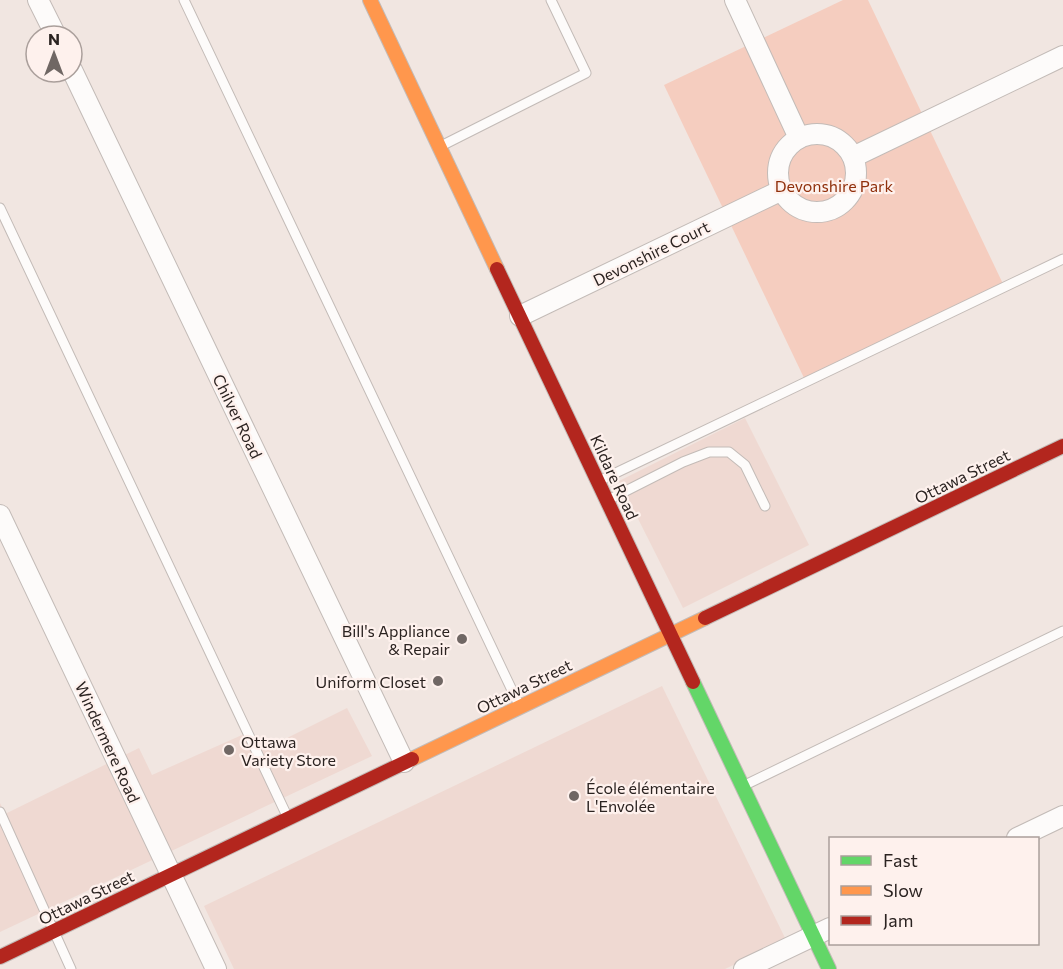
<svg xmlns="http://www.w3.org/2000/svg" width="1063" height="969" font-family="Commissioner,sans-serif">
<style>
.built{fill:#efd9d2}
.green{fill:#f5cdbf}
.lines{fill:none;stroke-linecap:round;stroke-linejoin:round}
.lane-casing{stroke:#c3bbb7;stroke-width:11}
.street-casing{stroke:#c3bbb7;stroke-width:22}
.fast-casing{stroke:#c3bbb7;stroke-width:16}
.slow-casing{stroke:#c3bbb7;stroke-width:16}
.jam-casing{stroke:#c3bbb7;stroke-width:16}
.lane{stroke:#fdfbfa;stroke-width:9}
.street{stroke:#fdfbfa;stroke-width:20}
.fast{stroke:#63d668;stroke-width:14}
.slow{stroke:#ff974d;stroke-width:14}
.jam{stroke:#b3261e;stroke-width:14}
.poi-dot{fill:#706764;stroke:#fef1ed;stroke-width:2}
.labels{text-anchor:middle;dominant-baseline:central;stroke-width:4.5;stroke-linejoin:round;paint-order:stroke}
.park-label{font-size:16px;fill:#90300c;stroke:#fef1ed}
.street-label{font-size:16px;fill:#2b2321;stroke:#fef1ed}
.poi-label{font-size:16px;fill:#2b2321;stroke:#fef1ed;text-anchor:end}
</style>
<rect width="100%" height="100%" fill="#f1e6e1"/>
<g class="built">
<path d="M 745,418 L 809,545 L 683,608 L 619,481 Z"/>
<path d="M 662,686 L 786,940 L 725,969 L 234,969 L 204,906 Z"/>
<path d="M 347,708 L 372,756 L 0,932 L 0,803 L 5,814 L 139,748 L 152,775 L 251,731 L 261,751 Z"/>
</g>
<path class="green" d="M 843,0 L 868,0 L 1004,286 L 805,380 L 664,85 Z"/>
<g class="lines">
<g class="lane-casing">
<g id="lane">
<path d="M 184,0 L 519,705"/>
<path d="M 443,145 L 586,73 L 551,0"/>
<path d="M 0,208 L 287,816"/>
<path d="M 601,480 L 1063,259"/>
<path d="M 608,500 L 683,462 L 709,452 L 729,452 L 745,465 L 765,506"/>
<path d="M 745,785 L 1063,631"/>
<path d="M 0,812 L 71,969"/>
</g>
</g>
<g class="street-casing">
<g id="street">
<path d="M 38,0 L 56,36"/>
<path d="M 735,0 L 799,138"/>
<path d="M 72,70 L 404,762"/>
<circle cx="817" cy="173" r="39"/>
<path d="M 853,157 L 1063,56"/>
<path d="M 520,316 L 782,190"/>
<path d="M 0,515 L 216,969"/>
<path d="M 1017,838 L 1063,816"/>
<path d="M 744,969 L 830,928"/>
</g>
</g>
<g class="fast-casing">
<path id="fast" d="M 693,682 L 829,969"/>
</g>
<g class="slow-casing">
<g id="slow">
<path d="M 370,0 L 497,269"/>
<path d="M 412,759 L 705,618"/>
</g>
</g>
<g class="jam-casing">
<g id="jam">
<path d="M 497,269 L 693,682"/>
<path d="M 705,618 L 1063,446"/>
<path d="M 0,957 L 412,759"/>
</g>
</g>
<use href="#lane" class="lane"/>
<use href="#street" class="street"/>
<use href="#fast" class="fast"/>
<use href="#slow" class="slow"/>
<use href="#jam" class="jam"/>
</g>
<g class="poi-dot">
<circle cx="462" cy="639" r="6"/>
<circle cx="438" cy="681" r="6"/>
<circle cx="229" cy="750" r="6"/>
<circle cx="574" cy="796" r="6"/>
</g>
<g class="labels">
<g class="park-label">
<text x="834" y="185">Devonshire Park</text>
</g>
<g class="street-label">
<text transform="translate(651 253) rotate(-26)">Devonshire Court</text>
<text transform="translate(238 416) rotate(64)">Chilver Road</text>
<text transform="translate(962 476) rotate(-26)">Ottawa Street</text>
<text transform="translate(615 477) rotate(65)">Kildare Road</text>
<text transform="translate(524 686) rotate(-26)">Ottawa Street</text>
<text transform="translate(108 742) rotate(65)">Windermere Road</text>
<text transform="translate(86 897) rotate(-26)">Ottawa Street</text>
</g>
<g class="poi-label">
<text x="450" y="630">Bill's Appliance<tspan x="450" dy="18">&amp; Repair</tspan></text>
<text x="426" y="681">Uniform Closet</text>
<text x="241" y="741" text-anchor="start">Ottawa<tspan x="241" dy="18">Variety Store</tspan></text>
<text x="586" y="787" text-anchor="start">École élémentaire<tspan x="586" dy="18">L'Envolée</tspan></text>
</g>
</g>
<rect x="829" y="837" width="210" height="108" fill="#fef1ed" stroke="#aa9f9b" stroke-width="1.5"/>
<rect x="841" y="856" width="30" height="9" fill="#63d668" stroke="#aa9f9b" stroke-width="1.5"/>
<text x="883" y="867" font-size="18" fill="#2b2321">Fast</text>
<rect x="841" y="886" width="30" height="9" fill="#ff974d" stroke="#aa9f9b" stroke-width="1.5"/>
<text x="883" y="897" font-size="18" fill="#2b2321">Slow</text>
<rect x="841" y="916" width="30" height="9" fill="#b3261e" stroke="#aa9f9b" stroke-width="1.5"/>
<text x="883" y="927" font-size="18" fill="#2b2321">Jam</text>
<g transform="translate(54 54)"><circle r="28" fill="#fef1ed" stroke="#aa9f9b" stroke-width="1.5"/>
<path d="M0-4.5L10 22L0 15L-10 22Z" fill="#706764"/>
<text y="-9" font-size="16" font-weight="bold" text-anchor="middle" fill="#2b2321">N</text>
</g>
</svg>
